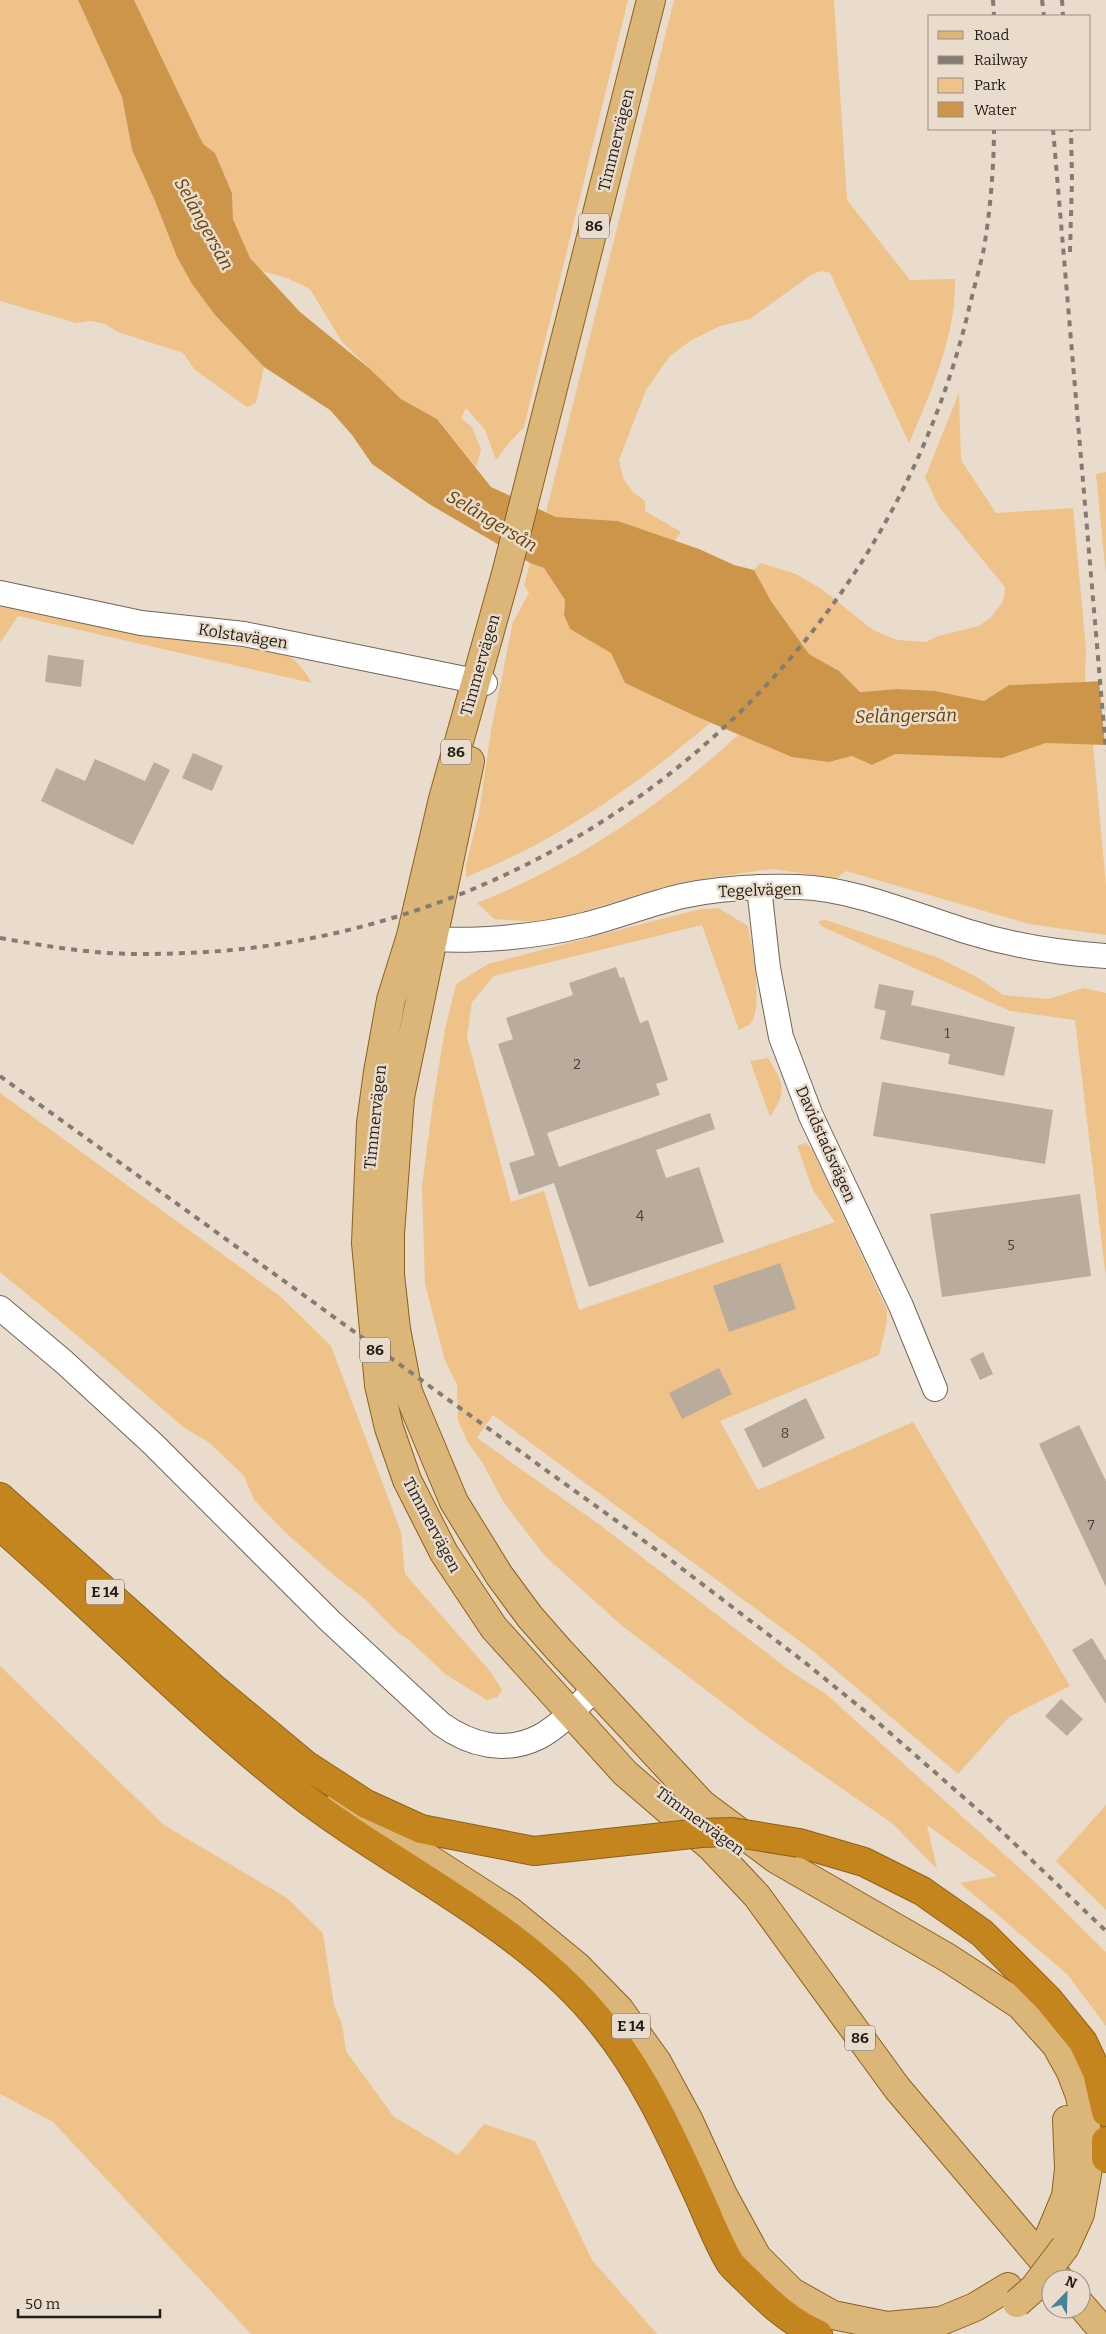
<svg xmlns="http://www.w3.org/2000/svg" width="1106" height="2334" font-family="Bitter,serif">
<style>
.green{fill:#efc28a}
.water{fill:#cc954a}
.pier{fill:#e9dccc}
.building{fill:#b9ac9d}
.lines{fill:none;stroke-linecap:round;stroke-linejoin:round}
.minor-casing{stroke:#716557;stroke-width:26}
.major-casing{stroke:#8c611c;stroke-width:30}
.highway-casing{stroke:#8c611c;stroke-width:30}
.minor{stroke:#fff;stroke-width:24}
.major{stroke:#dcb678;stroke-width:28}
.highway{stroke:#c5851e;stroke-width:28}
.rail{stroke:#857c71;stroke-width:4;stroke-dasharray:6 6;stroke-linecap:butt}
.major-bridge-casing{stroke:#8c611c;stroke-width:30;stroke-linecap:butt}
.highway-bridge-casing{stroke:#8c611c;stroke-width:30;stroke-linecap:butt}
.major-bridge{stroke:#dcb678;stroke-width:28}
.highway-bridge{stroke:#c5851e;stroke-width:28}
.labels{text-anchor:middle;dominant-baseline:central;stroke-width:5;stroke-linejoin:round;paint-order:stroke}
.number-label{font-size:14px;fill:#484138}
.shield{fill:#e9dccc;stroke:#5e564d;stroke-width:1}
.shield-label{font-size:15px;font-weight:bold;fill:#221d17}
.street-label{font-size:16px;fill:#221d17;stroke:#e9dccc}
.water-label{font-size:18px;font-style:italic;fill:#654001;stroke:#e9dccc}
</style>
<rect width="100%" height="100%" fill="#e9dccc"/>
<g class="green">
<path d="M 0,0 L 78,0 L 122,97 L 132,150 L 155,201 L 177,257 L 192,284 L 215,315 L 264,367 L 256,403 L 247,407 L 195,370 L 183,353 L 118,332 L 105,324 L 91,321 L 76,323 L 0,301 Z"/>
<path d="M 134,0 L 628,0 L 524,427 L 508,444 L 496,460 L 485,430 L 466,408 L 461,418 L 472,427 L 481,450 L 476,467 L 437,419 L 401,399 L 342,342 L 310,289 L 287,278 L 262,271 L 250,258 L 233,219 L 232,193 L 215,153 L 203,144 Z"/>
<path d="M 674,0 L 834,0 L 847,200 L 910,280 L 955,279 C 957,332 930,395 909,443 L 830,273 L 821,271 L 811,275 L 750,319 L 720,326 L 690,341 L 669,357 L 646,390 L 619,460 L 623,478 L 633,492 L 645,501 L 645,511 L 681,532 L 675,541 L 618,521 L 556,517 L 546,512 Z"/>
<path d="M 959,393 L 961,460 L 996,513 L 1073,508 L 1086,648 L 1085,682 L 1009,685 L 984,701 L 935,691 L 897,689 L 860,692 L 839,671 L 809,654 L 771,601 L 754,570 L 760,563 L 796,574 L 823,590 L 873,630 L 897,640 L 926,642 L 938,636 L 979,626 L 991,617 L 1003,602 L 1005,587 L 939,507 L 925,477 Z"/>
<path d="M 1106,472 L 1106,575 L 1096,474 Z"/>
<path d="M 530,563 L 544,568 L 565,600 L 564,615 L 570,629 L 611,653 L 625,683 L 710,723 C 637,785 556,842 466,877 L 466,865 L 479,813 L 491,731 L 513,622 L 529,593 L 524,585 Z"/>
<path d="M 0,603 L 55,618 L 289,655 L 303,669 L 312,683 L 18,616 L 0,643 Z"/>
<path d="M 739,734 L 829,762 L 852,756 L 872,765 L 894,754 L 1002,758 L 1046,743 L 1093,744 L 1106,885 L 1106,935 L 1029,924 L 846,871 L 837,878 L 772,869 L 715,877 L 678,883 L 561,918 L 536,922 L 494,919 L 477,903 C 573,865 663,805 739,734 Z"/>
<path d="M 718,908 L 748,926 C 752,945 764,1010 750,1024 C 748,1026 742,1028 739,1030 L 702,925 L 494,976 L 472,1002 L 467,1037 L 511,1202 L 544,1191 L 579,1310 L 835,1222 L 813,1190 L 797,1146 L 806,1143 L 812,1149 L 887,1310 L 887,1322 L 879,1355 L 720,1421 L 758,1490 L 913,1422 L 1070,1686 L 1009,1717 L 958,1774 L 813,1651 L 493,1415 L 477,1438 L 600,1525 L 793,1673 L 826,1694 L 1035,1882 L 1106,1952 L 1106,2026 L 1067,1974 L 960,1883 L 997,1876 L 927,1825 L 937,1869 L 893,1824 L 765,1735 L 621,1625 L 545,1556 L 504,1503 L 482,1462 L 468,1443 L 458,1420 L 457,1385 L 445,1361 L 425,1284 L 422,1186 L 433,1102 L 445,1029 L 456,984 L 488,964 L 696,910 Z"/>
<path d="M 826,920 L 939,958 L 977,977 L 1003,995 L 1048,999 L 1083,988 L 1106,993 L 1106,1279 L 1075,1020 L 1010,1011 L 821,926 L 818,921 Z"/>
<path d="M 768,1058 C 784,1085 788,1090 770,1117 L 750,1061 Z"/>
<path d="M 0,1093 L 280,1296 L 331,1346 L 401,1532 L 405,1574 L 490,1671 L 502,1690 L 498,1697 L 487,1700 L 445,1674 L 409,1640 L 397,1632 L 366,1600 L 335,1576 L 286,1533 L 254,1500 L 244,1476 L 210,1443 L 183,1427 L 90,1346 L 0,1272 Z"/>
<path d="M 0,1666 L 164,1825 L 287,1898 L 323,1933 L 334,2005 L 342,2024 L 346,2051 L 394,2117 L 458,2155 L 484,2124 L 535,2141 L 592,2260 L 657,2334 L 251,2334 L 53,2122 L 0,2094 Z"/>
<path d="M 1106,1805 L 1106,1910 L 1056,1861 Z"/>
</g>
<path class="water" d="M 78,0 L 134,0 L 203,144 L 215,153 L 232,193 L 233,219 L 250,258 L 300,312 L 370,369 L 401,399 L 437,419 L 491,487 L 556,517 L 618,521 L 699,549 L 734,565 L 754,570 L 771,601 L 809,654 L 839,671 L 860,692 L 897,689 L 935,691 L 984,701 L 1009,685 L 1106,681 L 1106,745 L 1046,743 L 1002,758 L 895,754 L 872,765 L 852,756 L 829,762 L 792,757 L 695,716 L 625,683 L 611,653 L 570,629 L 564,615 L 565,600 L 544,568 L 530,563 L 429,504 L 372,464 L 352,435 L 330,410 L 264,367 L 215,315 L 192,284 L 177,257 L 155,201 L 132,150 L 122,97 Z"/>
<path class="pier" d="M 1099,681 L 1106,681 L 1106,745 L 1105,745 Z"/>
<g class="building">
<path d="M 48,655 L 84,660 L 81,687 L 45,682 Z"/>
<path d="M 193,753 L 223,766 L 212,791 L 182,778 Z"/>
<path d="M 95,759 L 145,781 L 154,762 L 170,770 L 133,845 L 41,801 L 56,768 L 85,781 Z"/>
<path d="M 616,967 L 620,978 L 624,977 L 640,1023 L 648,1020 L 668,1080 L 656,1084 L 660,1095 L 547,1133 L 559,1167 L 710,1113 L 715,1129 L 656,1150 L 666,1178 L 699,1167 L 724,1242 L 589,1287 L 554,1183 L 519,1195 L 509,1163 L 535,1155 L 498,1044 L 513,1039 L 506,1018 L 573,995 L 569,983 Z"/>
<path d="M 879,984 L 914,991 L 911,1005 L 1015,1027 L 1004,1076 L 948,1064 L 950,1054 L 880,1039 L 886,1011 L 874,1008 Z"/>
<path d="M 882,1082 L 1053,1110 L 1045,1164 L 873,1136 Z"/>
<path d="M 1080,1194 L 1091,1276 L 942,1297 L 930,1214 Z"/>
<path d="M 780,1263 L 796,1309 L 729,1332 L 713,1286 Z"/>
<path d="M 983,1352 L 993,1374 L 980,1380 L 970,1359 Z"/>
<path d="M 719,1368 L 732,1394 L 682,1419 L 669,1393 Z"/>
<path d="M 806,1398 L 825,1438 L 763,1468 L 744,1429 Z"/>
<path d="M 1079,1425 L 1106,1481 L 1106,1587 L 1039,1444 Z"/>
<path d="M 1092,1638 L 1106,1661 L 1106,1704 L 1072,1650 Z"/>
<path d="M 1061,1699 L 1083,1719 L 1067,1736 L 1045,1716 Z"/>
</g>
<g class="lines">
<g class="minor-casing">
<g id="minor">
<path d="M 0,593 L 141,623 L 244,634 L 485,683"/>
<path d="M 759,887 L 768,968 L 781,1037 L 811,1116 L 901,1306 L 935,1389"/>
<path d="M 415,937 C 462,944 537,937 584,925 C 617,917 648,904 682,896 C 719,888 760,886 798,887 C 852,888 917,916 969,932 C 1014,946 1059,953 1106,956"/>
<path d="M 0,1308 L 64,1362 L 153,1444 L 330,1621 L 441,1724 C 470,1745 505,1754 539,1737 C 560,1726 578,1705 595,1689"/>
</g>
</g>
<g class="major-casing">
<g id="major">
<path d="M 651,0 L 507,570 L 443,799 L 411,936 L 391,1000 L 378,1072 L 371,1123 L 366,1243 L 379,1385 L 389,1428 L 407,1480 L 444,1553 L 494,1628 L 625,1773 L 712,1848 L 757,1896 L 897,2088 L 1059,2279"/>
<path d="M 470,761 L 400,1097 L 390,1234 L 390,1275 L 396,1329 L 408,1392 L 454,1502 L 499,1575 L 530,1617 L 559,1650 L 702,1804 L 776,1859 L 948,1958 L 1020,2005 L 1056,2045 L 1071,2072 L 1080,2096 L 1087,2132 L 1089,2163 L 1080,2214 L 1065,2247"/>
<path d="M 341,1802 L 510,1911 L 577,1966 L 619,2009 L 657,2062 L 689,2121 L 723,2195 L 757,2257 L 792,2292 L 833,2315 L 887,2326 L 941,2321 L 975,2307 L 1008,2287"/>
<path d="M 1049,2237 L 1066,2196 L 1069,2169 L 1067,2120"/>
<path d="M 1081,2305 L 1106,2334"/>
</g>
</g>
<g class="highway-casing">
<g id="highway">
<path d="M 0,1497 L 211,1686 L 306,1765 L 366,1804 L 421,1829 L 534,1851"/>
<path d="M 0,1526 C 97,1611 187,1704 288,1785 C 390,1867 518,1919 601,2022 C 642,2072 669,2131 696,2190 C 706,2211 719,2246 731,2264 C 736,2270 743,2276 748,2281 C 769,2302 790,2322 818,2334"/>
<path d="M 799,1843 L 864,1862 L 922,1891 L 982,1933 L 1048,1999 L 1083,2042 L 1097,2072 L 1106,2112"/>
<path d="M 1106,2141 L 1106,2158"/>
</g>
</g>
<use href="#minor" class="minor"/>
<use href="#major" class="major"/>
<use href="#highway" class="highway"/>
<g class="rail">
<path d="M 993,0 L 994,16"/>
<path d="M 1042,0 L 1044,16"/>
<path d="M 1062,0 L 1063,16"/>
<path d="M 1053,129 L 1106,751"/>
<path d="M 1070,252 L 1072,180 L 1071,129"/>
<path d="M 0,938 C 45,946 92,954 138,954 C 189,954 241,951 291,942 C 620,885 886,640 967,317 C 972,295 978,274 983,253 C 990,215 994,167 994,129"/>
<path d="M 0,1076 L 672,1561 L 803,1661 L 866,1712 L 994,1824 L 1106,1931"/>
</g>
<g class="major-bridge-casing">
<path id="major-bridge" d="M 1017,2303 L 1034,2288 L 1065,2247"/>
</g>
<g class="highway-bridge-casing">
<path id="highway-bridge" d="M 534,1851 L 701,1833 L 732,1832 L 799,1843"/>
</g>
<use href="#major-bridge" class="major-bridge"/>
<use href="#highway-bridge" class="highway-bridge"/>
</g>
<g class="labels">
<g class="number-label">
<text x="947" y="1033">1</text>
<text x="577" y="1064">2</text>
<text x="640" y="1216">4</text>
<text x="1011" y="1245">5</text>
<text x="785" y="1433">8</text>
<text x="1091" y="1525">7</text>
</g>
<g class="shield">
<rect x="579" y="213.5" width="30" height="25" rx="4"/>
<rect x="441" y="739.5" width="30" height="25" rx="4"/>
<rect x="360" y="1337.5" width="30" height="25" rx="4"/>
<rect x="86" y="1579.5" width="38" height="25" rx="4"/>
<rect x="612" y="2013.5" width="38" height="25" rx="4"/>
<rect x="845" y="2025.5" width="30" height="25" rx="4"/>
</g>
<g class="shield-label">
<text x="594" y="226">86</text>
<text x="456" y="752">86</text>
<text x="375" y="1350">86</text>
<text x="105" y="1592">E 14</text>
<text x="631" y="2026">E 14</text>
<text x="860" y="2038">86</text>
</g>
<g class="street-label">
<text transform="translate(616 140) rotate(-76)">Timmervägen</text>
<text transform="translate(243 636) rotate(9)">Kolstavägen</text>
<text transform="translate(480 665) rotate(-74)">Timmervägen</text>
<text transform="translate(760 890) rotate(-2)">Tegelvägen</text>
<text transform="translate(375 1117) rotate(-84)">Timmervägen</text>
<text transform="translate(826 1144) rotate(66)">Davidstadsvägen</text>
<text transform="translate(432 1525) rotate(62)">Timmervägen</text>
<text transform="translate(700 1821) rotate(36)">Timmervägen</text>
</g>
<g class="water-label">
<text transform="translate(204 224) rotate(61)">Selångersån</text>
<text transform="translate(492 521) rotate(31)">Selångersån</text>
<text transform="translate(906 716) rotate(-1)">Selångersån</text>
</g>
</g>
<rect x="928" y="15" width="162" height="115" fill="#e9dccc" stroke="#999084"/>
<rect x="938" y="31" width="25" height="8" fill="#dcb678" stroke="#999084"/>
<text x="974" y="40" font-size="15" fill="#221d17">Road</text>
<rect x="938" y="56" width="25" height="8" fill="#857c71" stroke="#999084"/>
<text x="974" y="65" font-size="15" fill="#221d17">Railway</text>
<rect x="938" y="78" width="25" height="15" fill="#efc28a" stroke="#999084"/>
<text x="974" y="90" font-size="15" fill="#221d17">Park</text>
<rect x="938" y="102" width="25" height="15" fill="#cc954a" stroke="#999084"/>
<text x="974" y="115" font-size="15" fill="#221d17">Water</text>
<g transform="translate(1066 2294) rotate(23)"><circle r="24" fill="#e9dccc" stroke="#999084"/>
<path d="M0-4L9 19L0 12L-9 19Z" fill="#458399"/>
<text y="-8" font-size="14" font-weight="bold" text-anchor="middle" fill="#221d17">N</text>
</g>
<path d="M18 2309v8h142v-8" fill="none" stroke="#221d17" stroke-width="2.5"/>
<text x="25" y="2309" font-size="15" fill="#221d17" stroke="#e9dccc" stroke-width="4" paint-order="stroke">50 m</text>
</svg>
